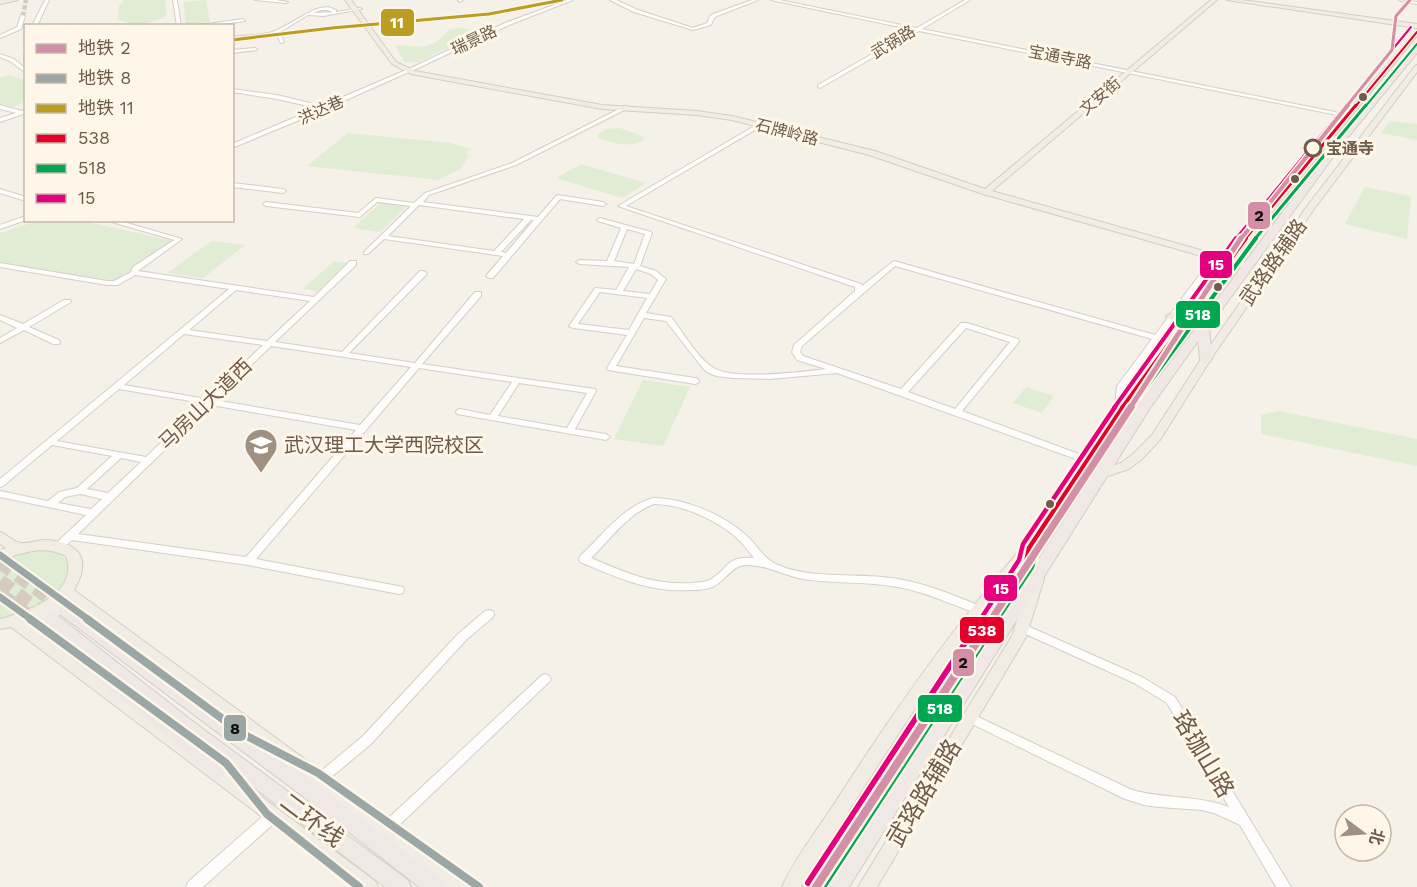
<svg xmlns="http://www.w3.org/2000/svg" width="1417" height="887" font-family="'Work Sans','Noto Sans SC',sans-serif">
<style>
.green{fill:#e0ecd4}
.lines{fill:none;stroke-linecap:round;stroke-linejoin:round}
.minor-tunnel{stroke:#d4ccc1;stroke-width:4.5;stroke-dasharray:4.5 2;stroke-linecap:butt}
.highway-tunnel-far1{stroke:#d4ccc1;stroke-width:14;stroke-dasharray:14 8;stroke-linecap:butt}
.highway-tunnel{stroke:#d4ccc1;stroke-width:18;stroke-dasharray:18 9;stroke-linecap:butt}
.minor-casing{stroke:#d4cec6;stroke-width:2}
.major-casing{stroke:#d3cdc5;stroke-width:2}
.highway-casing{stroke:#d3cdc5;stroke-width:2}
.minor{fill:#fefdfc;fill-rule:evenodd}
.major{fill:#f1ede5;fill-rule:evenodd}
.highway{fill:#efe8e4;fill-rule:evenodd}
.bus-1-far4-casing{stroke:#fef7e9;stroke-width:4.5}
.bus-1-far3-casing{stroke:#fef7e9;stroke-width:6}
.bus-1-far2-casing{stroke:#fef7e9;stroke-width:8}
.bus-1-far1-casing{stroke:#fef7e9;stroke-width:9}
.bus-1-casing{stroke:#fef7e9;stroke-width:10}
.bus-2-far4-casing{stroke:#fef7e9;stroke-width:4.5}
.bus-2-far3-casing{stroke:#fef7e9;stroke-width:6}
.bus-2-far2-casing{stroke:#fef7e9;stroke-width:8}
.bus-2-far1-casing{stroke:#fef7e9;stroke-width:9}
.bus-2-casing{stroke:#fef7e9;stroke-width:10}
.bus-3-far4-casing{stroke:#fef7e9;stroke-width:4.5}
.bus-3-far3-casing{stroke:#fef7e9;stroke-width:6}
.bus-3-far2-casing{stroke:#fef7e9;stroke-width:8}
.bus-3-far1-casing{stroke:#fef7e9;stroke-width:9}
.bus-3-casing{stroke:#fef7e9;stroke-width:10}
.bus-1-far4{stroke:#e4002b;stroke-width:2}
.bus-1-far3{stroke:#e4002b;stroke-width:3}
.bus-1-far2{stroke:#e4002b;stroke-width:4}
.bus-1-far1{stroke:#e4002b;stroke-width:4.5}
.bus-1{stroke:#e4002b;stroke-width:6}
.bus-2-far4{stroke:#00a651;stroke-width:2}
.bus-2-far3{stroke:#00a651;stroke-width:3}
.bus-2-far2{stroke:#00a651;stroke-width:4}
.bus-2-far1{stroke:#00a651;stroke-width:4.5}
.bus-2{stroke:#00a651;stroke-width:6}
.bus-3-far4{stroke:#e5007d;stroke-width:2}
.bus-3-far3{stroke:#e5007d;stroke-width:3}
.bus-3-far2{stroke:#e5007d;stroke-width:4}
.bus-3-far1{stroke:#e5007d;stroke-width:4.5}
.bus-3{stroke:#e5007d;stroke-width:6}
.metro-1-far4-casing{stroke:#fef7e9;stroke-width:5}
.metro-1-far3-casing{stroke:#fef7e9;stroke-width:7}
.metro-1-far2-casing{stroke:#fef7e9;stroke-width:9}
.metro-1-far1-casing{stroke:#fef7e9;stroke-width:11}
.metro-1-casing{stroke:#fef7e9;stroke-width:13}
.metro-2-far1-casing{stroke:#fef7e9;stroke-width:11}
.metro-2-casing{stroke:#fef7e9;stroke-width:13}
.metro-3-casing{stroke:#fef7e9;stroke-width:5}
.metro-1-far4{stroke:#d38fa5;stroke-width:3}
.metro-1-far3{stroke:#d38fa5;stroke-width:4}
.metro-1-far2{stroke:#d38fa5;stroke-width:5}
.metro-1-far1{stroke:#d38fa5;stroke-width:7}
.metro-1{stroke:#d38fa5;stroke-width:8}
.metro-2-far1{stroke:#9ba7a5;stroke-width:7}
.metro-2{stroke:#9ba7a5;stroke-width:8}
.metro-3{stroke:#ba9d22;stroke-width:3}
.bus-dot{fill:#705b4b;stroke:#fef7e9;stroke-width:2}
.stop-dot{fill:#fef7e9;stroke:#705b4b;stroke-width:3}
.labels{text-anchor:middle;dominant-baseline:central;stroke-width:6;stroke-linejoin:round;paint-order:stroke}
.far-street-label{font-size:16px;fill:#705b4b;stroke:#fef7e9}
.far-stop-label{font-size:16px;font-weight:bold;fill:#705b4b;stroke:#fef7e9;text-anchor:start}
.street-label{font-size:20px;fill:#705b4b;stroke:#fef7e9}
.poi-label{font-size:20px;fill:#705b4b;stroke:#fef7e9;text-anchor:start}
.near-street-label{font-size:24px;fill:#705b4b;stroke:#fef7e9}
.line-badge{stroke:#fef7e9;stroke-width:2}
.badge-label{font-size:16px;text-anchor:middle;font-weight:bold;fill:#fff}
.pale-badge-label{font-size:16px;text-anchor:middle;font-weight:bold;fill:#111}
</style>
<rect width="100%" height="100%" fill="#f5f1e8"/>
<g class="green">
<path d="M 124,0 L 165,0 L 167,15 C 155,24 131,27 118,19 L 119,6 Z"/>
<path d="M 206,0 L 210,22 L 186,25 L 183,2 Z"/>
<path d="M 463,28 L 483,31 L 418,62 L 405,62 L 395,45 C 421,47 432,51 450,29 Z"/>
<path d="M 9,75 L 25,80 L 25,102 L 12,107 L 0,103 L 0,78 Z"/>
<path d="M 1390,121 L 1417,124 L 1417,140 L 1381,133 Z"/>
<path d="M 620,128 L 644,137 L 643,141 C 627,148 614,143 598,138 L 598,134 L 607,129 Z"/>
<path d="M 348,133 L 450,143 L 472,149 L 466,152 L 468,157 L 460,169 L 438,180 L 307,166 Z"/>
<path d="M 581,164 L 646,183 L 622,198 L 556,178 Z"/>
<path d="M 1365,187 L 1411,196 L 1407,239 L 1345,224 Z"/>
<path d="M 382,202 L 408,205 L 380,232 L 353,228 Z"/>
<path d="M 78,220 L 173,241 L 113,282 L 0,263 L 0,233 L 37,221 Z"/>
<path d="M 212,241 L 245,245 L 203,278 L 167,273 Z"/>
<path d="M 334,261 L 350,263 L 318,291 L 303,289 Z"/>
<path d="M 643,380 L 690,387 L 663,446 L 614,439 Z"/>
<path d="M 1026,387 L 1054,396 L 1042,413 L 1013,403 Z"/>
<path d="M 1279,411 L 1417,439 L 1417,466 L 1261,434 L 1261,415 Z"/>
<path d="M 39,550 C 53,551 62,553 71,564 L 66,586 L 38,608 L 0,621 L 0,560 L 23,552 Z"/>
</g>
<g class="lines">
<path class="minor-tunnel" d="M 23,16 L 26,0"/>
<g class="highway-tunnel-far1">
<path d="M 0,562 L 63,608"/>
<path d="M 0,581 L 49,618"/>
<path d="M 0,594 L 34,620"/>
</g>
<path class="highway-tunnel" d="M 32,619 L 36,622"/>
<g class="minor-casing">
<g id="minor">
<path d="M 45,0 L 49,0 L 37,26 L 32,26 Z"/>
<path d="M 173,0 L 177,0 L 181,26 L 177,26 Z"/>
<path d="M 255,0 L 276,0 L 288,2 L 286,3 Z"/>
<path d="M 459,0 L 463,0 L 460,2 L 458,1 Z"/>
<path d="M 567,0 L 573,0 L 509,25 L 414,70 L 409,69 L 505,23 Z"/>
<path d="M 610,0 L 616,0 L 638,10 L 693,28 L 707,23 L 710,16 L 713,14 L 752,0 L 758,0 L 717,16 L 714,18 L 711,25 L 693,30 L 634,12 Z"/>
<path d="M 771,0 L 779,0 L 917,28 L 965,0 L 970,0 L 922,29 L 1350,115 L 1347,117 L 919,31 L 820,88 L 818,87 L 818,85 L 914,30 Z"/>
<path d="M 1399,0 L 1417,2 L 1417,4 L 1401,1 Z"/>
<path d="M 320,8 L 328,7 L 336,10 L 336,12 L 360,8 L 362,9 L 323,16 L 308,15 L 280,32 L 284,42 L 282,43 L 280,42 L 277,34 L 275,33 L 260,37 L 232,39 L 232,37 C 245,35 259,36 272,32 C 289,26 303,13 320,8 ZM 321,10 L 327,10 L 333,12 L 313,13 Z"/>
<path d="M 21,15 L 25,16 L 21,29 L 0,38 L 0,35 L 17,27 Z"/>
<path d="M 243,19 L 245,21 L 210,26 L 193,26 Z"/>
<path d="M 255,48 L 257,49 L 257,50 L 232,53 L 232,50 Z"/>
<path d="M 24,53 L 26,53 L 26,60 L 24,59 Z"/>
<path d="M 0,54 L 14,59 L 26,69 L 26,73 L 10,61 L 0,57 Z"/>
<path d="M 406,70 L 411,71 L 326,109 L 232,148 L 232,144 L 317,108 L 277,99 L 232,92 L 232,89 L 277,95 L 322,106 Z"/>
<path d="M 0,105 L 22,111 L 26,109 L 26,113 L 0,122 L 0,118 L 16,113 L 0,109 Z"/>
<path d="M 625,106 L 630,107 L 516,165 L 429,195 L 423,202 L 538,217 L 556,196 L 558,195 L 603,202 L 606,204 L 603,206 L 560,199 L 493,278 L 490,278 L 486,276 L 503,256 L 384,239 L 368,254 L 364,254 L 364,252 L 411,206 L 377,202 L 360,217 L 266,206 L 263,204 L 266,202 L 358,213 L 376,198 L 414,203 L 425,193 L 512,163 ZM 419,205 L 524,219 L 494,251 L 388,236 ZM 531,220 L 534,220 L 506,253 L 501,252 Z"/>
<path d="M 763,121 L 765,122 L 765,124 L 626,206 L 861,284 L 862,286 L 894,261 L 1155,335 L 1200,274 L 1221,265 L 1224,265 L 1228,267 L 1206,278 L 1125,386 L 1122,414 L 1118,417 L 1114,414 L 1117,386 L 1152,339 L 895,266 L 802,346 L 800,352 L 803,356 L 901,389 L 961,323 L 967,323 L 1018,339 L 1019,341 L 1018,343 L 962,411 L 1090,458 L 1092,460 L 1087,463 L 837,373 L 770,379 L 733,378 L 716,376 L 707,372 L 702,367 L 666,321 L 644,318 L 616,366 L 695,378 L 698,379 L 699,381 L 698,383 L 695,384 L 608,370 L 607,368 L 627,335 L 573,328 L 569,326 L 595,288 L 616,290 L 629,267 L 580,264 L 576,262 L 580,260 L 607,261 L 621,228 L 598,221 L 597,220 L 600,218 L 651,232 L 652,233 L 640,266 L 656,271 L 666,279 L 646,313 L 671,317 C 683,332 696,356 712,367 C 731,381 802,372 826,369 L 797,360 L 792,352 L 794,345 L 855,291 L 855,287 L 618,206 ZM 627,229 L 645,234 L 634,264 L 614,261 ZM 636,269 L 651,274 L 658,280 L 650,294 L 623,291 ZM 600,292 L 647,298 L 629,330 L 578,324 ZM 966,328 L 1010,342 L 955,409 L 908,392 Z"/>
<path d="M 232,183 L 283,189 L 286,191 L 283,193 L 232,187 Z"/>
<path d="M 0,189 L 26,197 L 26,201 L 0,193 Z"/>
<path d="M 26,216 L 26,220 L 0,229 L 0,225 Z"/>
<path d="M 105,220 L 117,220 L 182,239 L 138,271 L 314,297 L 350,261 L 356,261 L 356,265 L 275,342 L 342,352 L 420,271 L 423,271 L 427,273 L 426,275 L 349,353 L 415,363 L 475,292 L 481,292 L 481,296 L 422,364 L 595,389 L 596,391 L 575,429 L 606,434 L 610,437 L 606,440 L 457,414 L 456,412 L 457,410 L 460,409 L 490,415 L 512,382 L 419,368 L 256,559 L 403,587 L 404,590 L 403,593 L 399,594 L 248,565 L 72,540 L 62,549 L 54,549 L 53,547 L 54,545 L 86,515 L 0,497 L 0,491 L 48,501 L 59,492 L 77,488 L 112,456 L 52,445 L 3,486 L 0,487 L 0,479 L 229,289 L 135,275 L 118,285 L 107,285 L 0,267 L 0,263 L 107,281 L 114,281 L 131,272 L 133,267 L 174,240 ZM 236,290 L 310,301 L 267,341 L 189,330 ZM 184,334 L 263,345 L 207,399 L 124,385 ZM 271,346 L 411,367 L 360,425 L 215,400 ZM 519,383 L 587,393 L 567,428 L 498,416 ZM 119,389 L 202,403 L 146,457 L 57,441 ZM 211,405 L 356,430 L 246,557 L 78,534 ZM 121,458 L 141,462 L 108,493 L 87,489 ZM 80,494 L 102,499 L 91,509 L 58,503 L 65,497 Z"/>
<path d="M 64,300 L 70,300 L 71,302 L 29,327 L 59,340 L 60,342 L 59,344 L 53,344 L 24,330 L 0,343 L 0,338 L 17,328 L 0,320 L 0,315 L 23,324 Z"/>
<path d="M 653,498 C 684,498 726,515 749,538 C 759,548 764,559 778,565 C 807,578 852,574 883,577 C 917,580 949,593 980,606 L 981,609 L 980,612 L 976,613 C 950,604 926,592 898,587 C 867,581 834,584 803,579 C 783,575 764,564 745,565 C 731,566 725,582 712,587 C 705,590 697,590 690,590 C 650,593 616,577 580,562 L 579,559 L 580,556 C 603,535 622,507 653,498 ZM 654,504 C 683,504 722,522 742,543 C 746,548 750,553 754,558 C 723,556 730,570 709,580 C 704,583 697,582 691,583 C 653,585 626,573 591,558 C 610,540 628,513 654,504 Z"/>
<path d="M 489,610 L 493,611 L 494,614 L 493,617 L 466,640 L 371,744 L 323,784 L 319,785 L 315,784 L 313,780 L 315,776 L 363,736 L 458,634 L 485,611 Z"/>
<path d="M 1023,624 L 1142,677 L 1175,697 L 1291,887 L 1276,887 L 1240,825 L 1214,813 L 1201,810 L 1159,807 L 1144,805 L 1125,799 L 966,721 L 964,718 L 966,715 L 970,713 L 974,715 L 1132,790 C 1164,799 1197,795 1229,807 L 1167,703 L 1134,683 L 1019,631 L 1018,628 L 1019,625 Z"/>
<path d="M 545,674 L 549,676 L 551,679 L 549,682 L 391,833 L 386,835 L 381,833 L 379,829 L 381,825 L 541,676 Z"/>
<path d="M 275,808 L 280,810 L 281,814 L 280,818 L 203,887 L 186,887 L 188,882 L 270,810 Z"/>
</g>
</g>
<g class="major-casing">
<g id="major">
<path d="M 0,0 L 18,0 L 0,4 Z"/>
<path d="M 345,0 L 351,0 L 396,62 L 415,71 L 602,105 L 697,111 L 732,116 L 875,151 L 985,189 L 1211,0 L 1217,0 L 992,191 L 1250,264 L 1252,266 L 1247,269 L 1244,268 L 983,194 L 869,155 L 732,120 L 697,115 L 602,109 L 411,74 L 392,64 Z"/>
<path d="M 1227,0 L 1242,0 L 1417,24 L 1417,28 Z"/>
<path d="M 1417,65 L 1417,72 L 1314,209 L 1211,359 L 1160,440 L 1141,460 L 1129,469 L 1102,478 L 1098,477 L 1096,474 L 1098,471 L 1121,463 L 1133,454 L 1152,435 L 1201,359 L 1308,205 L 1415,66 Z"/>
<path d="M 0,532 C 7,534 14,543 21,543 C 29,544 37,540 45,540 C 80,542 92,559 74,590 L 392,823 L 464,881 L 467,887 L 444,887 L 380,835 L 75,605 L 37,630 L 375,881 L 378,887 L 355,887 L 11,627 L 0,629 L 0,619 C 28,612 80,593 66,556 C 43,544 23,553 0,560 L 0,550 L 6,548 L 0,544 Z"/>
<path d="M 1029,543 L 1034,545 L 1036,548 L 1034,551 C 945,655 874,771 801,887 L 782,887 C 794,859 821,825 838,798 C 895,709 955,624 1024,545 Z"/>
<path d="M 1037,574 L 1042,575 L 1044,579 L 1026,637 L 877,887 L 858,887 L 1012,636 L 1030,579 L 1032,575 Z"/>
</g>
</g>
<g class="highway-casing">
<g id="highway">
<path d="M 0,0 L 4,0 L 1,2 Z"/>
<path d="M 1417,30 L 1417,36 L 1235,258 L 1143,387 L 1036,548 L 1031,567 L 854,843 L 1139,404 L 1338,138 L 1417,46 L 1417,53 L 1344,142 L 1209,327 L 1212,359 L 1210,362 L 1206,363 L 1200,359 L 1198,341 L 1150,408 L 849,887 L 827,887 L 829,882 L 826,887 L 804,887 L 1018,562 L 1024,544 L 1133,383 L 1182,316 L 1172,320 L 1166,317 L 1168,315 L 1192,302 L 1227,254 Z"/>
<path d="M 67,605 L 73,607 L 323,789 L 442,880 L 445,887 L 419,887 L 309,801 L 61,615 L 59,611 L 61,607 Z"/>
<path d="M 52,614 L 58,616 L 191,720 L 408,880 L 411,887 L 385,887 L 219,761 L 225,770 L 223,776 L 216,778 L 209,776 L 184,750 L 36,631 L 34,627 L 36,623 L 45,622 L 46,616 Z"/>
</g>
</g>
<use href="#minor" class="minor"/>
<use href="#major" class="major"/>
<use href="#highway" class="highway"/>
<g class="bus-1-far4-casing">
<path id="bus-1-far4" d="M 1355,107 L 1417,32"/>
</g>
<g class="bus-1-far3-casing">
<path id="bus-1-far3" d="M 1244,240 L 1356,105"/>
</g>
<g class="bus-1-far2-casing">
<path id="bus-1-far2" d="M 1122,408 L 1246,238"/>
</g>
<g class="bus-1-far1-casing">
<path id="bus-1-far1" d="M 989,620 L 1026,563 L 1029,548 L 1123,407"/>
</g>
<g class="bus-1-casing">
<path id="bus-1" d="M 814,887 L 990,619"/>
</g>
<g class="bus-2-far4-casing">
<path id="bus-2-far4" d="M 1365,107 L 1417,44"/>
</g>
<g class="bus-2-far3-casing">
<path id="bus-2-far3" d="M 1254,240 L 1366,105"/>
</g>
<g class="bus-2-far2-casing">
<path id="bus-2-far2" d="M 1131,408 L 1256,238"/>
</g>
<g class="bus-2-far1-casing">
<path id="bus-2-far1" d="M 997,620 L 1032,567 L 1036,551 L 1132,407"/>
</g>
<g class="bus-2-casing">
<path id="bus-2" d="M 823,887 L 998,619"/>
</g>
<g class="bus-3-far4-casing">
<path id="bus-3-far4" d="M 1345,107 L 1411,27"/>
</g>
<g class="bus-3-far3-casing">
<path id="bus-3-far3" d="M 1235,240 L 1346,105"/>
</g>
<g class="bus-3-far2-casing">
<path id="bus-3-far2" d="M 1114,408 L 1236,238"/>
</g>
<g class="bus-3-far1-casing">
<path id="bus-3-far1" d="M 980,620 L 1019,560 L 1023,544 L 1115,407"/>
</g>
<g class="bus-3-casing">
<path id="bus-3" d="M 808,883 L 981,619"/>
</g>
<use href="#bus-1-far4" class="bus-1-far4"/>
<use href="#bus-1-far3" class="bus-1-far3"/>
<use href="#bus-1-far2" class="bus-1-far2"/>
<use href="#bus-1-far1" class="bus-1-far1"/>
<use href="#bus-1" class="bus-1"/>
<use href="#bus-2-far4" class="bus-2-far4"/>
<use href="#bus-2-far3" class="bus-2-far3"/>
<use href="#bus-2-far2" class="bus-2-far2"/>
<use href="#bus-2-far1" class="bus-2-far1"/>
<use href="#bus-2" class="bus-2"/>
<use href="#bus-3-far4" class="bus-3-far4"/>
<use href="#bus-3-far3" class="bus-3-far3"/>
<use href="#bus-3-far2" class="bus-3-far2"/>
<use href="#bus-3-far1" class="bus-3-far1"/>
<use href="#bus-3" class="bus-3"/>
<g class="metro-1-far4-casing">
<path id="metro-1-far4" d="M 1346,107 L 1392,50 L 1396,16 L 1410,0"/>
</g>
<g class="metro-1-far3-casing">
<path id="metro-1-far3" d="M 1240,240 L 1348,105"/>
</g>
<g class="metro-1-far2-casing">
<path id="metro-1-far2" d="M 1130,408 L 1241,238"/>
</g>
<g class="metro-1-far1-casing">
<path id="metro-1-far1" d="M 991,620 L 1131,407"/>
</g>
<g class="metro-1-casing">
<path id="metro-1" d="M 816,887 L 992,619"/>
</g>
<g class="metro-2-far1-casing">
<g id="metro-2-far1">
<path d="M 0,555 L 89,620"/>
<path d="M 0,597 L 32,620"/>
</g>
</g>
<g class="metro-2-casing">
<g id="metro-2">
<path d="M 30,619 L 226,763 L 267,814 L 359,887"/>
<path d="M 87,619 L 243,734 L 318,773 L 479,887"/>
</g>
</g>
<g class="metro-3-casing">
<path id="metro-3" d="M 232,40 L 332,28 L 489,14 L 562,0"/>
</g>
<use href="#metro-1-far4" class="metro-1-far4"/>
<use href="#metro-1-far3" class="metro-1-far3"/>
<use href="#metro-1-far2" class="metro-1-far2"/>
<use href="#metro-1-far1" class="metro-1-far1"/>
<use href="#metro-1" class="metro-1"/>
<use href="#metro-2-far1" class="metro-2-far1"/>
<use href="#metro-2" class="metro-2"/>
<use href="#metro-3" class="metro-3"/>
</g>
<defs>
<g id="university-pin" transform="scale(1.725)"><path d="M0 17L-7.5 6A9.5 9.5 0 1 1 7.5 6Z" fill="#9f9082" stroke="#fef7e9"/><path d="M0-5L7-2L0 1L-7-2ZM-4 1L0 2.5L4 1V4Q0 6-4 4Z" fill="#fff"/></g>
</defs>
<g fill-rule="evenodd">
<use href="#university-pin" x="261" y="445"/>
</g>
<g class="bus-dot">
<circle cx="1363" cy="97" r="5"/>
<circle cx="1295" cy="179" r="5"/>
<circle cx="1218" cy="287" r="5"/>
<circle cx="1050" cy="504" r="5"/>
</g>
<circle class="stop-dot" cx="1313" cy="148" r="8"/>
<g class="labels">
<g class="far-street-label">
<text transform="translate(474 40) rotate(-25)">瑞景路</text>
<text transform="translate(893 42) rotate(-31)">武锅路</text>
<text transform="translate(1060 57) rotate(11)">宝通寺路</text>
<text transform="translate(1100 96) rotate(-41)">文安街</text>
<text transform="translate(321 110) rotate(-24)">洪达巷</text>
<text transform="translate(787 132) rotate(14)">石牌岭路</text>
</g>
<g class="far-stop-label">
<text x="1326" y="148">宝通寺</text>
</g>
<g class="street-label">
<text transform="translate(1273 262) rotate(-55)">武珞路辅路</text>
<text transform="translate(205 404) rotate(-44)">马房山大道西</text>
</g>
<g class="poi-label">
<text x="284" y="445">武汉理工大学西院校区</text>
</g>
<g class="near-street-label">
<text transform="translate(1203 754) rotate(59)">珞珈山路</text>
<text transform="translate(924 793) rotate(-59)">武珞路辅路</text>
<text transform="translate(312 820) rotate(37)">二环线</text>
</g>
</g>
<g class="line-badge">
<rect x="380" y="8" width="35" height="29" rx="6" fill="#ba9d22"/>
<rect x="1247" y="201" width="24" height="29" rx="6" fill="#d38fa5"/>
<rect x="1199" y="250" width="34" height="29" rx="6" fill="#e5007d"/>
<rect x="1175" y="300" width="46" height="29" rx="6" fill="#00a651"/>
<rect x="983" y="574" width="35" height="28" rx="6" fill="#e5007d"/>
<rect x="959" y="616" width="46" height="28" rx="6" fill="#e4002b"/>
<rect x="952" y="648" width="23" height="29" rx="6" fill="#d38fa5"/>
<rect x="917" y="694" width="46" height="29" rx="6" fill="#00a651"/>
<rect x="223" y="714" width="24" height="28" rx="6" fill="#9ba7a5"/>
</g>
<g class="badge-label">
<text x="397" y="28">11</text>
<text x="1216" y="270">15</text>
<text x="1198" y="320">518</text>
<text x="1001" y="594">15</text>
<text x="982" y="636">538</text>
<text x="940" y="714">518</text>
</g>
<g class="pale-badge-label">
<text x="1259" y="221">2</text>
<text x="963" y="668">2</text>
<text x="235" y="734">8</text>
</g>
<rect x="24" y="24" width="210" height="198" fill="#fef7e9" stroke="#c5b9aa" stroke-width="1.5"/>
<rect x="36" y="44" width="30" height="9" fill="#d38fa5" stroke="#c5b9aa" stroke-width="1.5"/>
<text x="78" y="54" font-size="18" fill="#705b4b">地铁 2</text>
<rect x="36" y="74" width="30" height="9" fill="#9ba7a5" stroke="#c5b9aa" stroke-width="1.5"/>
<text x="78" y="84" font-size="18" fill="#705b4b">地铁 8</text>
<rect x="36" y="104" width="30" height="9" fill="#ba9d22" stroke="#c5b9aa" stroke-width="1.5"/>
<text x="78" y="114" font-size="18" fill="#705b4b">地铁 11</text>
<rect x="36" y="134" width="30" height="9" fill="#e4002b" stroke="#c5b9aa" stroke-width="1.5"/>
<text x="78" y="144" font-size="18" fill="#705b4b">538</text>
<rect x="36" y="164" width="30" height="9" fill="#00a651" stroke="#c5b9aa" stroke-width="1.5"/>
<text x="78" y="174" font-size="18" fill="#705b4b">518</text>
<rect x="36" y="194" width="30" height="9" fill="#e5007d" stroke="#c5b9aa" stroke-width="1.5"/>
<text x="78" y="204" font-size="18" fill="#705b4b">15</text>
<g transform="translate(1363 833) rotate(106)"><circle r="28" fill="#fef7e9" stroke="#c5b9aa" stroke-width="1.5"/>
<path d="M0-4.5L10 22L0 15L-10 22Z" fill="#9f9082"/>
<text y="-9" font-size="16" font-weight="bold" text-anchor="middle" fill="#705b4b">北</text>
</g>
</svg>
